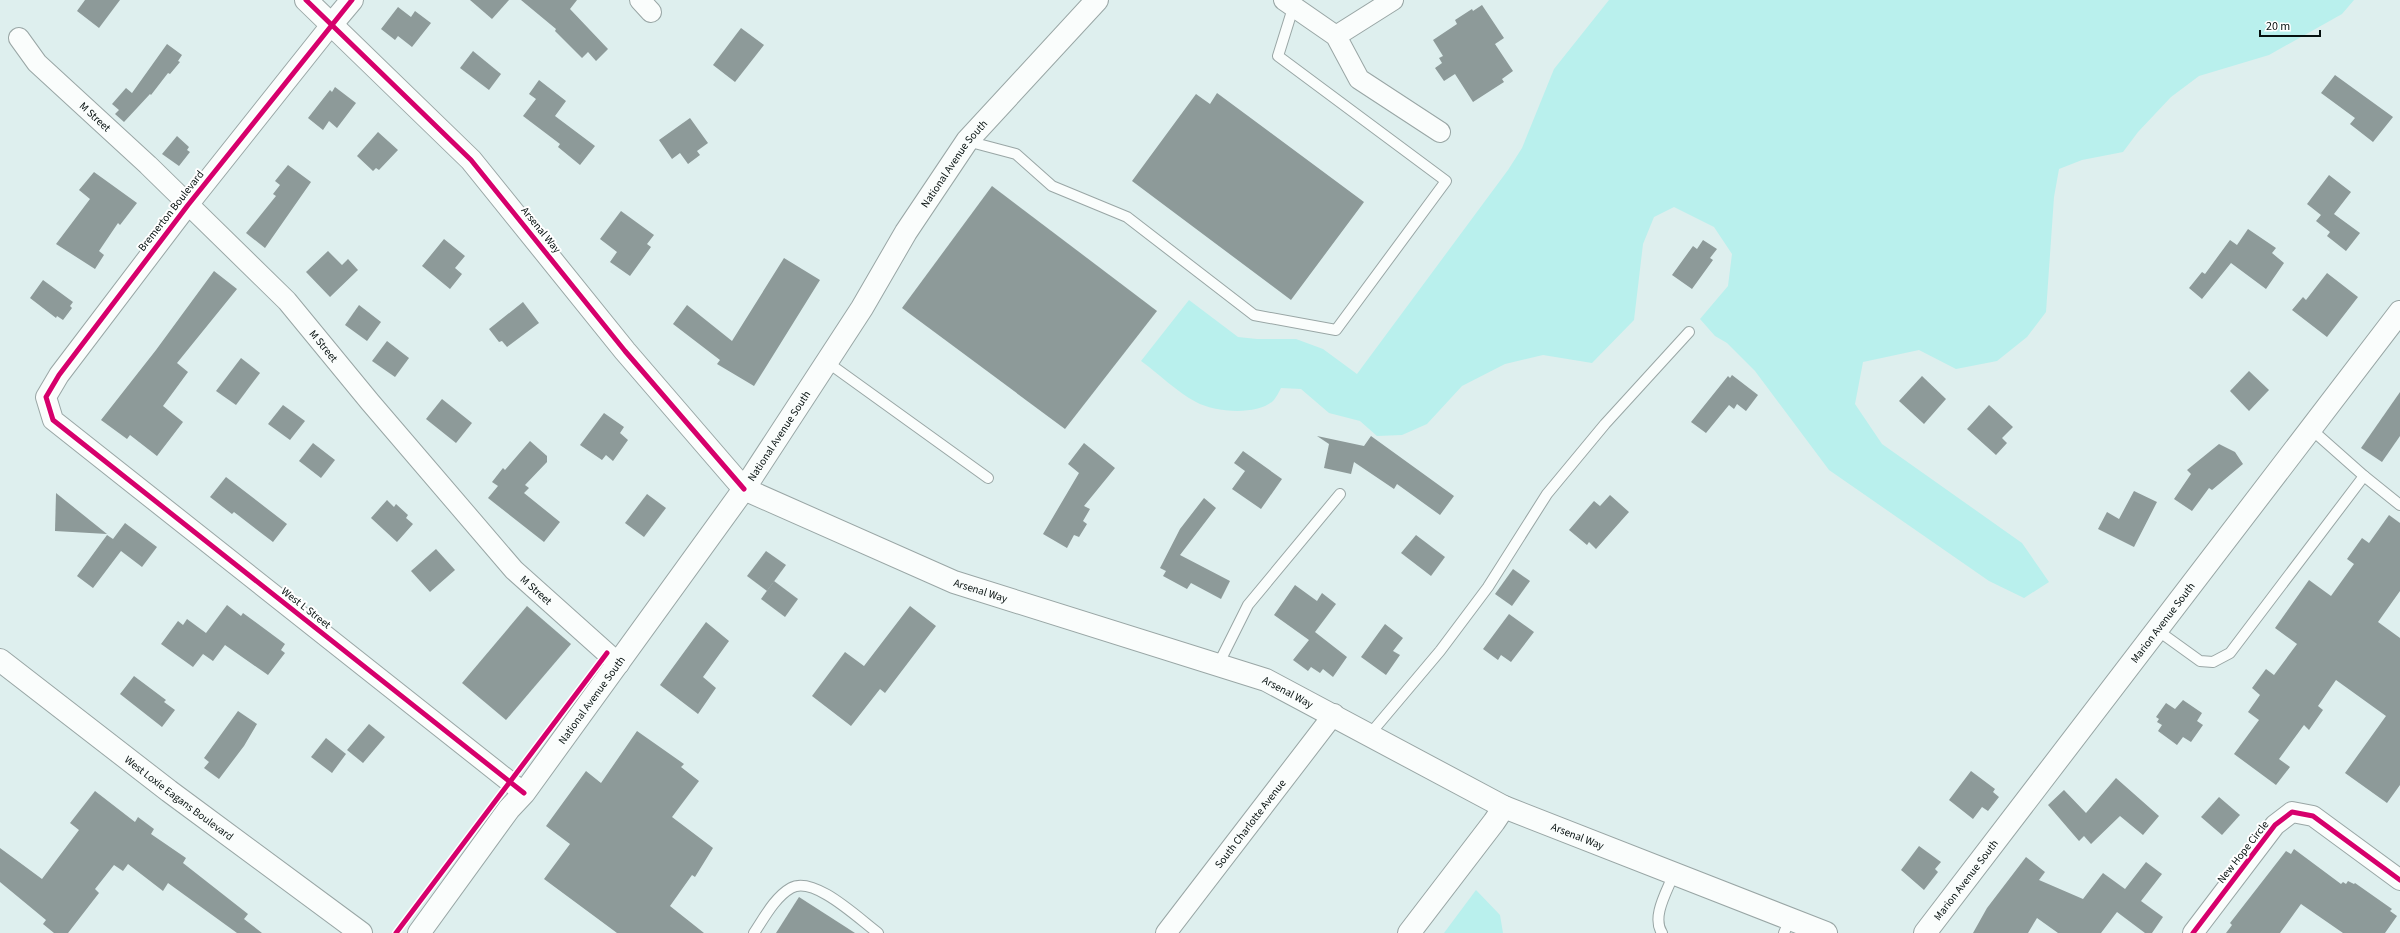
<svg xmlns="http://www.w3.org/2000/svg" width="2400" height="933" font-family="'Source Sans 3',sans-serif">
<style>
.green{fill:#b9f0ed}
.building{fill:#8d9a99}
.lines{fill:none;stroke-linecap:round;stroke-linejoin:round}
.lane-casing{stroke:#99a6a5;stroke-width:12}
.street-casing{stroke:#99a6a5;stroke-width:22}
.secondary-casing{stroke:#99a6a5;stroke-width:24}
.primary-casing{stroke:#99a6a5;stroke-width:24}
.lane{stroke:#fafdfc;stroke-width:10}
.street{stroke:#fafdfc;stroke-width:20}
.secondary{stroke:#fafdfc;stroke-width:22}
.primary{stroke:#fafdfc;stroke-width:22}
.cycleway-casing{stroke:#fff;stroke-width:8}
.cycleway{stroke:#d6006c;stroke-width:5}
.labels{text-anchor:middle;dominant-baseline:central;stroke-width:4;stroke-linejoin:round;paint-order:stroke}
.street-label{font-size:11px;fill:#06100f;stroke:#fff}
</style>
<rect width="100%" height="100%" fill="#deefee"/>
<g class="green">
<path d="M 1609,0 L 2354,0 L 2342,14 L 2269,55 L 2199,76 L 2171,97 L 2138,132 L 2123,152 L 2082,160 L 2059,169 L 2054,197 L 2046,312 L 2027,337 L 1997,361 L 1956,369 L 1919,350 L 1863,362 L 1855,404 L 1882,444 L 2022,543 L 2049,582 L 2024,598 L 1989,581 L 1829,470 L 1755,371 L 1727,343 L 1715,336 L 1700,319 L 1728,286 L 1732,254 L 1714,227 L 1674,207 L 1654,217 L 1643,244 L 1634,320 L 1592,363 L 1543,355 L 1505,364 L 1462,386 L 1427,424 L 1402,435 L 1377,436 L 1360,421 L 1329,413 L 1301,389 L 1281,388 C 1279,392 1276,398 1273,401 C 1256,416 1214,412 1196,402 C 1177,392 1159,374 1141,361 L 1189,300 L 1238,337 L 1257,339 L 1296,339 L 1323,349 L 1357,374 L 1508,170 L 1522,148 L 1554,69 Z"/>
<path d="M 1476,890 L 1500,915 L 1503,933 L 1444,933 Z"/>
</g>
<g class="building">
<path d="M 85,0 L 120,0 L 99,28 L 77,11 Z"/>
<path d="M 470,0 L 509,0 L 492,19 Z"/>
<path d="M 521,0 L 577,0 L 570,9 L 608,49 L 596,61 L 588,52 L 582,58 L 555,31 L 556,29 Z"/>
<path d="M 1482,5 L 1504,38 L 1495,44 L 1513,71 L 1502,79 L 1504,82 L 1473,102 L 1455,74 L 1444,81 L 1435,68 L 1442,63 L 1439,58 L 1443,56 L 1433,40 L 1457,24 L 1455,20 L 1472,9 L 1473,11 Z"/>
<path d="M 398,7 L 411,17 L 415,11 L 431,23 L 412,47 L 398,36 L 395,40 L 381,29 Z"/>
<path d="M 741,28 L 764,45 L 735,82 L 713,65 Z"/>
<path d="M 167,44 L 182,55 L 178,61 L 180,62 L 170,74 L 168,73 L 151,95 L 150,94 L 124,122 L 115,114 L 119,110 L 112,104 L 126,88 L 132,93 Z"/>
<path d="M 473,51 L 501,74 L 489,90 L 460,68 Z"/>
<path d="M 2335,75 L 2393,117 L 2373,142 L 2350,124 L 2355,118 L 2321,93 Z"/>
<path d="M 539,80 L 566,101 L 555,116 L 595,146 L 580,165 L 558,147 L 560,144 L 523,116 L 536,99 L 529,94 Z"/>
<path d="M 335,87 L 356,103 L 337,128 L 329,121 L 323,130 L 308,118 L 330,90 L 332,92 Z"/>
<path d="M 1217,93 L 1364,202 L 1291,300 L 1132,181 L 1196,94 L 1210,104 Z"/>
<path d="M 690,118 L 708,143 L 697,151 L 700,155 L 688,164 L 680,153 L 672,159 L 659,140 Z"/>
<path d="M 378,132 L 398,150 L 379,170 L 376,168 L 373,171 L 357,156 Z"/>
<path d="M 177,136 L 189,147 L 187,150 L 190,152 L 179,166 L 162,154 Z"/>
<path d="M 288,165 L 311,182 L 265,248 L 246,233 L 276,196 L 273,194 L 280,185 L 275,181 Z"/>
<path d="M 94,172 L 137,203 L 120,225 L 118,223 L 99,251 L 104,255 L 95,269 L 56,244 L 90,199 L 79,190 Z"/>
<path d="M 2329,175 L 2351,192 L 2334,214 L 2360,233 L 2346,251 L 2327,236 L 2330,232 L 2316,221 L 2321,215 L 2307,204 Z"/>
<path d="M 992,186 L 1157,311 L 1065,429 L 902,308 Z"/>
<path d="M 621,211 L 654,235 L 647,244 L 651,247 L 630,276 L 610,262 L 617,252 L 600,239 Z"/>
<path d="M 2248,229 L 2276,248 L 2272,253 L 2284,263 L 2266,289 L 2231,263 L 2202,299 L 2189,288 L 2202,272 L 2205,274 L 2230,240 L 2237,245 Z"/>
<path d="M 444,239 L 465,256 L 455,268 L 462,274 L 450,289 L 422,266 Z"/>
<path d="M 1703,240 L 1717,249 L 1710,258 L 1713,260 L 1692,289 L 1672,275 L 1693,246 L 1697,249 Z"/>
<path d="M 328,251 L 342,265 L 348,259 L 358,270 L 330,297 L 306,272 Z"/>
<path d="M 784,258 L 820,280 L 754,386 L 717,364 L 720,360 L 673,324 L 687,305 L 732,341 Z"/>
<path d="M 214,271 L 237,289 L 177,363 L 188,372 L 163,406 L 183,422 L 157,456 L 130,435 L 127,439 L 101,420 L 156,350 Z"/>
<path d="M 2327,273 L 2358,297 L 2327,337 L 2292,310 L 2303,297 L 2306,300 Z"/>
<path d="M 43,280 L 73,302 L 70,306 L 72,308 L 63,320 L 57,316 L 56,318 L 30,298 Z"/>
<path d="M 523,302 L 539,323 L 507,347 L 502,341 L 499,342 L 489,329 Z"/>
<path d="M 359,305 L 381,322 L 367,341 L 345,325 Z"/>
<path d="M 387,341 L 409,358 L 395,377 L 372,361 Z"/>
<path d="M 241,358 L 260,373 L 236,405 L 216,391 Z"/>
<path d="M 2249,371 L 2269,390 L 2249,411 L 2230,391 Z"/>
<path d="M 1732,375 L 1758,395 L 1746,411 L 1737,404 L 1734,409 L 1729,405 L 1706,433 L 1691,422 L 1728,376 L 1730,378 Z"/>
<path d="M 1922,376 L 1946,399 L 1924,424 L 1899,401 Z"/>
<path d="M 2400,392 L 2400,436 L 2382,462 L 2361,448 Z"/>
<path d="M 442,399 L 472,423 L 456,443 L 426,419 Z"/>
<path d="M 283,405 L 305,421 L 290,440 L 268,424 Z"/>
<path d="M 1989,405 L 2013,427 L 2002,438 L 2007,443 L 1996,455 L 1967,429 Z"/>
<path d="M 604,413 L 624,427 L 620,433 L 628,440 L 613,461 L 606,455 L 602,460 L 580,445 Z"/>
<path d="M 1317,436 L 1364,446 L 1371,436 L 1454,496 L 1440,515 L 1397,484 L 1394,489 L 1354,462 L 1351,474 L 1324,468 L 1329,444 Z"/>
<path d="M 530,441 L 547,456 L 547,462 L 525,485 L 529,488 L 524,493 L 560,522 L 544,542 L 488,498 L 498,486 L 492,482 L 503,468 L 505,470 Z"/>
<path d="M 313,443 L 335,460 L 321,478 L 299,461 Z"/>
<path d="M 1084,443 L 1115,468 L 1084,506 L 1090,509 L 1083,521 L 1087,524 L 1079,537 L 1074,535 L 1067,548 L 1043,534 L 1079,473 L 1068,464 Z"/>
<path d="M 2219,444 L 2235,452 L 2243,464 L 2212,490 L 2209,488 L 2192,511 L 2174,499 L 2191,474 L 2187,470 Z"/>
<path d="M 1243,451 L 1282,479 L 1261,509 L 1232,489 L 1245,471 L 1234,463 Z"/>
<path d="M 226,477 L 287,524 L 273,542 L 234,512 L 232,514 L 210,497 Z"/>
<path d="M 2134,491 L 2157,502 L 2134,547 L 2098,529 L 2107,512 L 2119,519 Z"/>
<path d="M 56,493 L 107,534 L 55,531 Z"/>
<path d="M 647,494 L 666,508 L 644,537 L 625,523 Z"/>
<path d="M 1610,495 L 1629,512 L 1596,549 L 1589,542 L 1587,545 L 1569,530 L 1594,501 L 1600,506 Z"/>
<path d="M 1204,498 L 1216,508 L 1180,555 L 1230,581 L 1221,599 L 1191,583 L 1187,589 L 1163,576 L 1166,571 L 1160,568 L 1180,529 Z"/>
<path d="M 387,500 L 394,507 L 396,504 L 408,515 L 406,518 L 413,524 L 397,542 L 371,518 Z"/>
<path d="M 2389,515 L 2400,523 L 2400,591 L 2378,622 L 2400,638 L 2400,785 L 2387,803 L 2345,773 L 2386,716 L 2336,680 L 2318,706 L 2323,710 L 2309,730 L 2304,725 L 2279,759 L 2290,767 L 2276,785 L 2234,754 L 2259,720 L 2248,712 L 2260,695 L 2252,688 L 2266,669 L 2274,675 L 2297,644 L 2275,628 L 2309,580 L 2331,596 L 2354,564 L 2347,559 L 2362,538 L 2369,543 Z"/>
<path d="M 125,523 L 157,547 L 142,567 L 121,551 L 93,588 L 77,576 L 107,535 L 113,539 Z"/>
<path d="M 1416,535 L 1445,557 L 1431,576 L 1401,553 Z"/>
<path d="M 436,549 L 455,570 L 430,592 L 411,571 Z"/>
<path d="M 766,551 L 786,565 L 767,591 L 747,576 Z"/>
<path d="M 1513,569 L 1530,581 L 1512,606 L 1495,594 Z"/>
<path d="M 774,581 L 798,599 L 785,617 L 761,599 Z"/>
<path d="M 1295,585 L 1317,601 L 1322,593 L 1336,604 L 1315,632 L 1347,657 L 1333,677 L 1323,669 L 1320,673 L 1311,667 L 1308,671 L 1293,660 L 1309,640 L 1274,615 Z"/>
<path d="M 227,605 L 241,616 L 243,613 L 285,644 L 281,650 L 285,653 L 268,675 L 225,645 L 213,661 L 203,654 L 193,667 L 161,644 L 178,621 L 183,625 L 187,619 L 206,633 Z"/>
<path d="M 527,606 L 571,644 L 506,720 L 462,683 Z"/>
<path d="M 910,606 L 936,626 L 885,693 L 880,689 L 851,726 L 812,696 L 845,652 L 864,666 Z"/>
<path d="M 1509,614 L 1534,632 L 1511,662 L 1501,655 L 1498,660 L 1483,649 Z"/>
<path d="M 706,622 L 729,641 L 703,677 L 716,688 L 698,714 L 660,685 Z"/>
<path d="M 1385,624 L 1403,638 L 1393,651 L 1400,655 L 1386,675 L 1361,657 Z"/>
<path d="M 134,676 L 166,700 L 164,702 L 175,710 L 162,727 L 120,694 Z"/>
<path d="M 2183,700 L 2202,713 L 2197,721 L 2203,725 L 2191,742 L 2183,737 L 2177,745 L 2158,731 L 2162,725 L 2157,722 L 2159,719 L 2156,717 L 2166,703 L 2175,709 Z"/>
<path d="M 238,711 L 257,724 L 244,746 L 219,779 L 204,768 L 209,762 L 204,758 Z"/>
<path d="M 369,724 L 385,737 L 363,763 L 347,750 Z"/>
<path d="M 637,731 L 684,764 L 681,767 L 699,781 L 672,817 L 713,848 L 695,877 L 692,875 L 670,906 L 704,933 L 617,933 L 544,879 L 570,844 L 546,826 L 586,771 L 601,783 Z"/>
<path d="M 326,738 L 346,754 L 332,773 L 311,757 Z"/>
<path d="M 1971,771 L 1995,789 L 1993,792 L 1999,797 L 1988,811 L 1982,807 L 1973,819 L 1949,800 Z"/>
<path d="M 2116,778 L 2159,816 L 2143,835 L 2120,816 L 2091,844 L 2084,836 L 2079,841 L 2048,805 L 2064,790 L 2086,813 Z"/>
<path d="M 95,791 L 135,822 L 138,817 L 154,829 L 151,834 L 186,858 L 183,863 L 248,914 L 244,919 L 262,933 L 237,933 L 168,883 L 163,891 L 128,864 L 123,871 L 114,865 L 95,889 L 99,893 L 68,933 L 54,933 L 43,924 L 46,920 L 0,882 L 0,848 L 42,879 L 79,830 L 70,823 Z"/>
<path d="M 2219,797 L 2240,815 L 2222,835 L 2201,817 Z"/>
<path d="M 1919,846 L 1941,862 L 1935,869 L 1938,872 L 1924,890 L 1901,870 Z"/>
<path d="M 2294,849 L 2341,884 L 2343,882 L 2346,884 L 2348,881 L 2354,884 L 2355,883 L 2392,909 L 2390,911 L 2397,916 L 2385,933 L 2343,933 L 2301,904 L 2280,933 L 2226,933 L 2232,925 L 2230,923 L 2286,851 L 2291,854 Z"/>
<path d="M 2026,857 L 2045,872 L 2039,880 L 2083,899 L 2103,873 L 2125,889 L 2146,862 L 2162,874 L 2141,901 L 2163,917 L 2152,933 L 2145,933 L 2117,912 L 2101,933 L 2058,933 L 2037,918 L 2028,933 L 1973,933 L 1987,908 Z"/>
<path d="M 799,897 L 855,933 L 776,933 Z"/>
</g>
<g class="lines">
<g class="lane-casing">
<g id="lane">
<path d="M 967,141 L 1016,154 L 1052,186 L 1127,217 L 1254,315 L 1336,330 L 1446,181 L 1278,56 L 1293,8"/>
<path d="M 827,362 L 988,478"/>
<path d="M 2364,476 L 2400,505"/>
<path d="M 2157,630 L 2200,661 L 2213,662 L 2230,653 L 2364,476 L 2311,429"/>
<path d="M 1218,665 L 1248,605 L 1340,494"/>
<path d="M 1370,734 L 1440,651 L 1488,587 L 1547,494 L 1605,424 L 1689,332"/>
<path d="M 754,933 C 764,918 775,897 791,888 C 814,875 859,919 878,933"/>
<path d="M 1662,933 C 1651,916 1668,890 1674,873"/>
<path d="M 1784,933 L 1790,919"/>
</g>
</g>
<g class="street-casing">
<g id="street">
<path d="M 640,0 L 651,12"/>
<path d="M 1284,0 L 1336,36 L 1359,79 L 1440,132"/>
<path d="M 331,25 L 188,205 L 59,375 L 46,397 L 53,420 L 524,793"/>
<path d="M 1336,36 L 1393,0"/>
<path id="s1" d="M 19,38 L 37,63 L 148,165 L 287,301 L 370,402 L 514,570 L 619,664"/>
<path id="s2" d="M 1166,933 L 1334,714"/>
<path d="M 2193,933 L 2275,825 L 2292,812 L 2313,816 L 2400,880"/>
</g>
</g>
<g class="secondary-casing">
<g id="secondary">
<path id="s3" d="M 306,0 L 471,160 L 625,351 L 744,489 L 954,582 L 1266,680 L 1504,807 L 1826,933"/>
<path d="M 331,25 L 352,0"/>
<path id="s4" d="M 419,933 L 509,809 L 524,793 L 744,489 L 862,308 L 906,232 L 967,141 L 1097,0"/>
<path id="s5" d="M 1925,933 L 2400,312"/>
</g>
</g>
<g class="primary-casing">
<g id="primary">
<path id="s6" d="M 0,660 L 169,791 L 361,933"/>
<path d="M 1409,933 L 1494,822 L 1504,807"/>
</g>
</g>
<use href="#lane" class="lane"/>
<use href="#street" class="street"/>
<use href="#secondary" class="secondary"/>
<use href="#primary" class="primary"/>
<g class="cycleway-casing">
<g id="cycleway">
<path d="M 306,0 L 471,160 L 625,351 L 744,489"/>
<path d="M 352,0 L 188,205 L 59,375 L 46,397 L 53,420 L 524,793"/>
<path d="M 396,933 L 607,653"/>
<path d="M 2193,933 L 2275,825 L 2292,812 L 2313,816 L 2400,880"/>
</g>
</g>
<use href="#cycleway" class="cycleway"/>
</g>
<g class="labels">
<g class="street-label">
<text stroke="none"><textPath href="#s1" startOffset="110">M Street</textPath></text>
<text stroke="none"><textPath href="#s4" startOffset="938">National Avenue South</textPath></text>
<text transform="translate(171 211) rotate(-52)">Bremerton Boulevard</text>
<text transform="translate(541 230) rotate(51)">Arsenal Way</text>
<text stroke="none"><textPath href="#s1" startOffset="434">M Street</textPath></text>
<text stroke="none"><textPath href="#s4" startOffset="614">National Avenue South</textPath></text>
<text stroke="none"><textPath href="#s1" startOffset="758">M Street</textPath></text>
<text stroke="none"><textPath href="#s3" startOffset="915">Arsenal Way</textPath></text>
<text transform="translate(306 608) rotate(38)">West L Street</text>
<text stroke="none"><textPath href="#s5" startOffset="391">Marion Avenue South</textPath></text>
<text stroke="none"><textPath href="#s3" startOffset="1239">Arsenal Way</textPath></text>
<text stroke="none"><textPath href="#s4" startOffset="290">National Avenue South</textPath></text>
<text stroke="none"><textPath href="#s6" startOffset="226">West Loxie Eagans Boulevard</textPath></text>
<text stroke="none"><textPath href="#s2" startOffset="138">South Charlotte Avenue</textPath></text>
<text stroke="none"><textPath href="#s3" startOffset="1563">Arsenal Way</textPath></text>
<text transform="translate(2243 852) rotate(-52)">New Hope Circle</text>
<text stroke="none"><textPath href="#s5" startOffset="67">Marion Avenue South</textPath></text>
</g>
</g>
<path d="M2260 30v6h60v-6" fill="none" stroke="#06100f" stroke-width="2"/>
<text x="2266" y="30" font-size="12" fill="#06100f" stroke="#ffffff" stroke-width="3" paint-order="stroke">20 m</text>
</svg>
